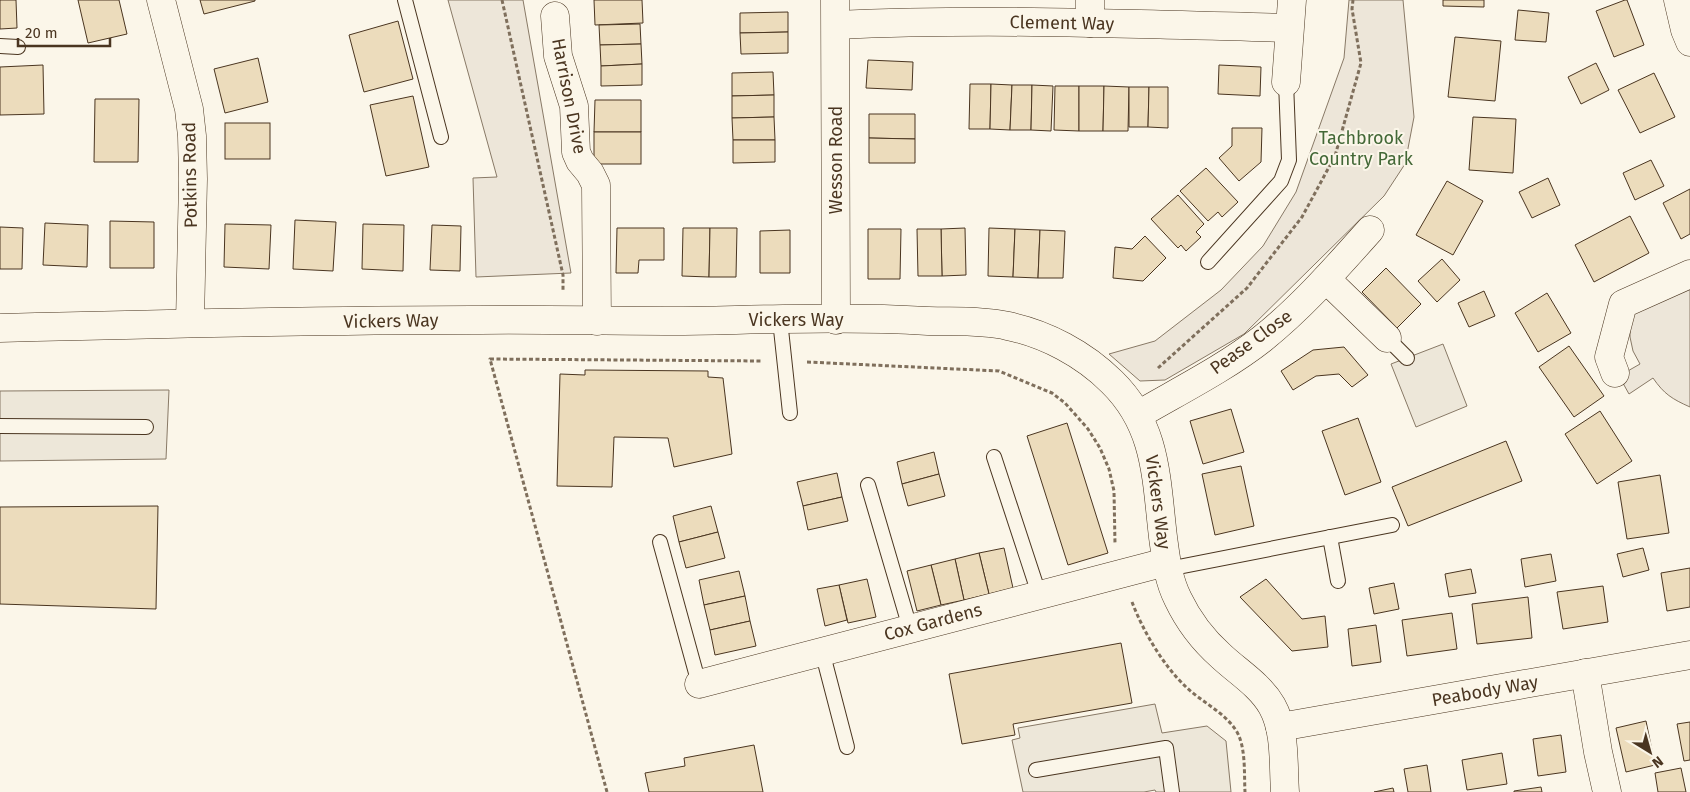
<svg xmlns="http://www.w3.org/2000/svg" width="1690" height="792" font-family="'Fira Sans',sans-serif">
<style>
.green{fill:#ede6d9;stroke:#887966}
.parking{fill:#ede7d9;stroke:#887966}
.building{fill:#ecdcbc;stroke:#4a3520}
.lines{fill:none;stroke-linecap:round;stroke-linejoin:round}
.service-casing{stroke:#4a3520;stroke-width:16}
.minor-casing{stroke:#4a3520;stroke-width:29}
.path{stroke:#7f6f5c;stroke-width:3;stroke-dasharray:4 2.5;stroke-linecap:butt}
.service{stroke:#fbf6e9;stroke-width:14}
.minor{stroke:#fbf6e9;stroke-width:28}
.labels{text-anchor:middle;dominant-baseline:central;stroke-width:4;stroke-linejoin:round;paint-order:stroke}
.street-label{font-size:18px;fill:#4a3520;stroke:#fbf6e9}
.park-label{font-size:18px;fill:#436837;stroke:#fbf6e9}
</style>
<rect width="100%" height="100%" fill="#fbf6e9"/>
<g class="green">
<path d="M 448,0 L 523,0 L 571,273 L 476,277 L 473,178 L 497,177 Z"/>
<path d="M 1349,0 L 1403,0 L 1414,117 L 1405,164 L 1384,196 L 1244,334 L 1165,380 L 1140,381 L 1109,354 L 1155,341 L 1221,290 L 1263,246 L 1296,192 L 1344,58 Z"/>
<path d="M 1690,279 L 1690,407 C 1672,399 1664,394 1653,378 L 1629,394 L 1619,376 L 1640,364 L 1633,351 L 1630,337 L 1630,322 L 1637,308 Z"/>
</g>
<g class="parking">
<path d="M 1443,344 L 1467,406 L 1416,427 L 1391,364 Z"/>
<path d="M 169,390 L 166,459 L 0,461 L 0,391 Z"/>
<path d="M 1155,704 L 1162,733 L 1207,726 L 1226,741 L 1231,792 L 1156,792 L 1155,790 L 1144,792 L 1023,792 L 1012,740 L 1020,738 L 1018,728 Z"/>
</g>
<g class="building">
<path d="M 0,0 L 16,0 L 17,28 L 0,29 Z"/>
<path d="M 78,0 L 119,0 L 127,34 L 88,43 Z"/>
<path d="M 200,0 L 255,0 L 255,1 L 204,14 Z"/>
<path d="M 594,0 L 642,0 L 643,23 L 595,25 Z"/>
<path d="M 1443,0 L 1484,0 L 1484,7 L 1443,6 Z"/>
<path d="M 1625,0 L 1627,0 L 1644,45 L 1614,57 L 1596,11 Z"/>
<path d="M 1518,10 L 1549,13 L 1546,42 L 1515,40 Z"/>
<path d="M 788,12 L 788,32 L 740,33 L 740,13 Z"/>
<path d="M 398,21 L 413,79 L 364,92 L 349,35 Z"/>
<path d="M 640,24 L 641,44 L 600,45 L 599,25 Z"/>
<path d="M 788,32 L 788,53 L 741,54 L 740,33 Z"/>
<path d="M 1455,37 L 1501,41 L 1495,101 L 1448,97 Z"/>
<path d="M 641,44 L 642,64 L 601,66 L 600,45 Z"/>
<path d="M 258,58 L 268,102 L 225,113 L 214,69 Z"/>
<path d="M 868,60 L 913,62 L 912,90 L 866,88 Z"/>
<path d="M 1596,63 L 1609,90 L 1581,104 L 1568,77 Z"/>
<path d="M 642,64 L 642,85 L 601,86 L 601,66 Z"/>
<path d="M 43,65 L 44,114 L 0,115 L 0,67 Z"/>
<path d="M 1219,65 L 1261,67 L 1260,96 L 1218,94 Z"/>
<path d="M 773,72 L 774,95 L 732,96 L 732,73 Z"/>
<path d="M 1654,73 L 1675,117 L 1640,133 L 1618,90 Z"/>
<path d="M 970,84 L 991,84 L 990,129 L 969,129 Z"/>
<path d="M 991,84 L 1012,85 L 1010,130 L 990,129 Z"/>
<path d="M 1012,85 L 1032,85 L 1031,130 L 1010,130 Z"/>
<path d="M 1032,85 L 1053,86 L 1051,131 L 1031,130 Z"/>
<path d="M 1055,86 L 1079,86 L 1079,131 L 1054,130 Z"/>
<path d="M 1079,86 L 1104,86 L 1103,131 L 1079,131 Z"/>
<path d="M 1104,86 L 1129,87 L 1128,131 L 1103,131 Z"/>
<path d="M 1129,87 L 1149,87 L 1148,127 L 1129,127 Z"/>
<path d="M 1149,87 L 1168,87 L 1168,128 L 1148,127 Z"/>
<path d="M 774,95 L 774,117 L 732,118 L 732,96 Z"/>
<path d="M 413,96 L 429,167 L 386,176 L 370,105 Z"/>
<path d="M 95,99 L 139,99 L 138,162 L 94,162 Z"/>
<path d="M 595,100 L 641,100 L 641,132 L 594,132 Z"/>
<path d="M 869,114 L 915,114 L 915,139 L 869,138 Z"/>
<path d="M 774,117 L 775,140 L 733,140 L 732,118 Z"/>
<path d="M 1473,117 L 1516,119 L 1513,173 L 1469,170 Z"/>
<rect x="225" y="123" width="45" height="36"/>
<path d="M 1232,128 L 1262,128 L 1261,162 L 1239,181 L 1219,158 L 1232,146 Z"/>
<rect x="594" y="132" width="47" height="32"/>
<path d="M 869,138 L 915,139 L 915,163 L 869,163 Z"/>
<path d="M 733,140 L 775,140 L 775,162 L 733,163 Z"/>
<path d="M 1651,160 L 1664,186 L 1635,200 L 1623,173 Z"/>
<path d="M 1206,168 L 1238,202 L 1222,217 L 1218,212 L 1208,221 L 1180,191 Z"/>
<path d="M 1548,178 L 1560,205 L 1532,218 L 1519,192 Z"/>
<path d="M 1447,181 L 1483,201 L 1453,255 L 1416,235 Z"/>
<path d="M 1690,189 L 1690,234 L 1681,239 L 1663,203 Z"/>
<path d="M 1178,195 L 1204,224 L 1196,232 L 1201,237 L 1186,251 L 1181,245 L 1178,248 L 1151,219 Z"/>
<path d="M 1630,216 L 1649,253 L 1594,282 L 1575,245 Z"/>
<path d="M 295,220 L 336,222 L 333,271 L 293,269 Z"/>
<path d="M 110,221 L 154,222 L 154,268 L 110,268 Z"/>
<path d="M 45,223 L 88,225 L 87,267 L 43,265 Z"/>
<path d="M 225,224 L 271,225 L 269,269 L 224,267 Z"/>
<path d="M 363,224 L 404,225 L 403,271 L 362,269 Z"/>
<path d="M 432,225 L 461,226 L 460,271 L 430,270 Z"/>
<path d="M 0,227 L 23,228 L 22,269 L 0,269 Z"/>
<path d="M 617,228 L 664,228 L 664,260 L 639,260 L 638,273 L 616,273 Z"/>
<path d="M 683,228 L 710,228 L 709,277 L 682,276 Z"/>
<path d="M 710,228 L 737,228 L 736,277 L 709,277 Z"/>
<path d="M 965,228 L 966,275 L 942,276 L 941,229 Z"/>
<path d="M 989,228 L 1015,229 L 1013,277 L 988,276 Z"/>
<path d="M 868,229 L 901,229 L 900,279 L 868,279 Z"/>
<path d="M 917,229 L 941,229 L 942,276 L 918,276 Z"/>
<path d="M 1015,229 L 1040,230 L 1038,278 L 1013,277 Z"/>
<path d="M 790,230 L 790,273 L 760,273 L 760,231 Z"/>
<path d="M 1040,230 L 1065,231 L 1063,278 L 1038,278 Z"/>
<path d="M 1145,236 L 1166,258 L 1143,281 L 1113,278 L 1115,247 L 1132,249 Z"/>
<path d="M 1442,259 L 1460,280 L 1437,302 L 1418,281 Z"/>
<path d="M 1386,268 L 1421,304 L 1397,328 L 1362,292 Z"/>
<path d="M 1484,291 L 1495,316 L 1469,327 L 1458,303 Z"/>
<path d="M 1547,293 L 1571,333 L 1538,352 L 1515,313 Z"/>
<path d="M 1569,346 L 1604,396 L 1574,417 L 1539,367 Z"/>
<path d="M 1344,347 L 1368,375 L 1352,387 L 1339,374 L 1316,376 L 1293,390 L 1281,371 L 1313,350 Z"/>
<path d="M 585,370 L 708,371 L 708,377 L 723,378 L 732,454 L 674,467 L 668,438 L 614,437 L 612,487 L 557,486 L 560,374 L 585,375 Z"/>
<path d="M 1231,409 L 1244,452 L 1203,464 L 1190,421 Z"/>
<path d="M 1600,411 L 1632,461 L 1597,484 L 1565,434 Z"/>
<path d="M 1358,418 L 1381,482 L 1345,495 L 1322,431 Z"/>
<path d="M 1067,423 L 1108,553 L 1068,565 L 1027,436 Z"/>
<path d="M 1506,441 L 1522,481 L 1408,526 L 1392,487 Z"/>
<path d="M 934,452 L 939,474 L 902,484 L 897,462 Z"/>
<path d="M 1241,466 L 1254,526 L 1215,535 L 1202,474 Z"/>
<path d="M 837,473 L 842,497 L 803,506 L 797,482 Z"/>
<path d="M 939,474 L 945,496 L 908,506 L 902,484 Z"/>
<path d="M 1660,475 L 1669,533 L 1627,539 L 1618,482 Z"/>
<path d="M 842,497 L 848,521 L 808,530 L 803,506 Z"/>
<path d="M 158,506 L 156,609 L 0,604 L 0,507 Z"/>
<path d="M 711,506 L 718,532 L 679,542 L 673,516 Z"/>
<path d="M 718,532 L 725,558 L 686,568 L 679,542 Z"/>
<path d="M 1004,548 L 1013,588 L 989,594 L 979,553 Z"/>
<path d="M 1643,548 L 1649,570 L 1623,577 L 1617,554 Z"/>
<path d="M 979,553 L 989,594 L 964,600 L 955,559 Z"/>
<path d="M 1551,554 L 1556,581 L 1525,587 L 1521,559 Z"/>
<path d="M 955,559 L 964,600 L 941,605 L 931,565 Z"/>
<path d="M 931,565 L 941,605 L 917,611 L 907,571 Z"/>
<path d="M 1690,568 L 1690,607 L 1667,611 L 1661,573 Z"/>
<path d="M 1471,569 L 1476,593 L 1449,597 L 1445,574 Z"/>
<path d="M 739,571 L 745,596 L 704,605 L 699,580 Z"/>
<path d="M 867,579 L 876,617 L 848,623 L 839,585 Z"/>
<path d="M 1266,579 L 1302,619 L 1325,616 L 1328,647 L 1292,651 L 1240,597 Z"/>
<path d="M 1394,583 L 1399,609 L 1374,614 L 1369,588 Z"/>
<path d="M 839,585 L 847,620 L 825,626 L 817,589 Z"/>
<path d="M 1603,586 L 1608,622 L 1563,629 L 1557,592 Z"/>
<path d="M 745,596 L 750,621 L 710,630 L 704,605 Z"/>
<path d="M 1528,597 L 1532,638 L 1477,644 L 1472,604 Z"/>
<path d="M 1452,613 L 1457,649 L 1407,656 L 1402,620 Z"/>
<path d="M 750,621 L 756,646 L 715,655 L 710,630 Z"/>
<path d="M 1376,625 L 1381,662 L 1352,666 L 1348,629 Z"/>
<path d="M 1121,643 L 1132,703 L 1013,724 L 1015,735 L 962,744 L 949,674 Z"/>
<path d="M 1646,721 L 1655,765 L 1626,772 L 1616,728 Z"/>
<path d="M 1690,722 L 1690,760 L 1684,761 L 1677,724 Z"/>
<path d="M 1561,735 L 1566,772 L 1538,776 L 1533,739 Z"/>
<path d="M 754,745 L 763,792 L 649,792 L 645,773 L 685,766 L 684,758 Z"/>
<path d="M 1502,753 L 1507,784 L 1467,790 L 1462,760 Z"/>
<path d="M 1427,765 L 1431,792 L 1408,792 L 1404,769 Z"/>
<path d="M 1681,768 L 1686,792 L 1658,792 L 1655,773 Z"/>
<path d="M 1541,787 L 1542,792 L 1514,792 L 1514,791 Z"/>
<path d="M 1393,788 L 1394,792 L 1374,792 Z"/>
</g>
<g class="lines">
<g class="service-casing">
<g id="service">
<path d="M 405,0 L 441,137"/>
<path d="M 0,46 L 18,47"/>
<path d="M 1208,262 L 1281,181 L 1289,160 L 1286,82"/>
<path d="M 780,320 L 790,413"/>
<path d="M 1387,338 L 1407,358"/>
<path d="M 0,426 L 146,427"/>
<path d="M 994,457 L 1039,594"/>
<path d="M 868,485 L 910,628"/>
<path d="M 1330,537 L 1338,581"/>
<path d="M 660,542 L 699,684"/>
<path d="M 1168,569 L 1392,525"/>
<path d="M 822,651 L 847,747"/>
<path d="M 1036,770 L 1166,748 L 1172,792"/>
</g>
</g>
<g class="minor-casing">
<g id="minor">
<path d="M 161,0 L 189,109 L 192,136 L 193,179 L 190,323"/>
<path d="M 835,0 L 836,320"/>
<path d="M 1090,0 L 1090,23"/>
<path d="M 1678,0 L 1685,30 L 1690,42"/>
<path d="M 555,16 L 558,56 L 574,106 L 576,152 L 580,161 L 590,173 L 596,185 L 597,321"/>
<path d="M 836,25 C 987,18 1138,24 1289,28"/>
<path d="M 1286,82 L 1292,0"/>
<path d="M 1326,279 L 1387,338"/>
<path d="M 0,328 C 157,324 315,320 472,320 C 539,319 605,321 672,321 C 757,320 843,316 928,321 C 954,322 982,320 1008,326 C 1046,334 1084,354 1112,382 C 1157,426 1156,478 1163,537 C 1166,559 1168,579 1178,599 C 1188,620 1203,640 1221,656 C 1238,672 1260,685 1272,706 C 1286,731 1283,764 1285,792"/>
<path d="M 1615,373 L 1609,357 L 1623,304 L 1690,274"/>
<path d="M 1138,415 C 1179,391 1225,368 1262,339 C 1302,307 1336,268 1370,230"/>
<path d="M 1585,673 L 1598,752 L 1607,792"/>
<path d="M 699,684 L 1166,562"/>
<path d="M 1280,727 L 1690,655"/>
</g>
</g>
<g class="path">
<path d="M 502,0 L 563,275 L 563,290"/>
<path d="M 807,362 L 999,371 L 1052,393 L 1065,403 L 1088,429 L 1100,448 L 1109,469 L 1114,491 L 1115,544"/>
<path d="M 1158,368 L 1247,288 L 1302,217 L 1335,156 L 1361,63 L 1352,9 L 1353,0"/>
<path d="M 1132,602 C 1143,631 1163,665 1185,686 C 1201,702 1225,712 1237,732 C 1246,748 1244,774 1245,792"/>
<path d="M 607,792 L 490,359 L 761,361"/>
</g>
<use href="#service" class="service"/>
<use href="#minor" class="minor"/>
</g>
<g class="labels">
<g class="street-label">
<text transform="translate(1062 23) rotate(1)">Clement Way</text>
<text transform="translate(569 96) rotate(79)">Harrison Drive</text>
<text transform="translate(836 160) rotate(-90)">Wesson Road</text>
<text transform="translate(190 175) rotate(-91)">Potkins Road</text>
<text x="796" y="320">Vickers Way</text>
<text transform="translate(391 321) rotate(-1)">Vickers Way</text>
<text transform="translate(1251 342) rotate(-36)">Pease Close</text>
<text transform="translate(1158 502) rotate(82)">Vickers Way</text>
<text transform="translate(933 622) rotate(-15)">Cox Gardens</text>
<text transform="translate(1485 691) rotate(-10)">Peabody Way</text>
</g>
<g class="park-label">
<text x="1361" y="138">Tachbrook<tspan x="1361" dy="21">Country Park</tspan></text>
</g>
</g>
<g transform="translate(1650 752) rotate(143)" stroke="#fbf6e9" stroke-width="4" paint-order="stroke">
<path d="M0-4L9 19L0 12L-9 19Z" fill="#4a3520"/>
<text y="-8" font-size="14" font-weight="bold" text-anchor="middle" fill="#4a3520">N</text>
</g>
<path d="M18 38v8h92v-8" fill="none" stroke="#4a3520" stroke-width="2.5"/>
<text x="25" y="38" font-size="15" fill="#4a3520" stroke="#fbf6e9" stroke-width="4" paint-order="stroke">20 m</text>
</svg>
